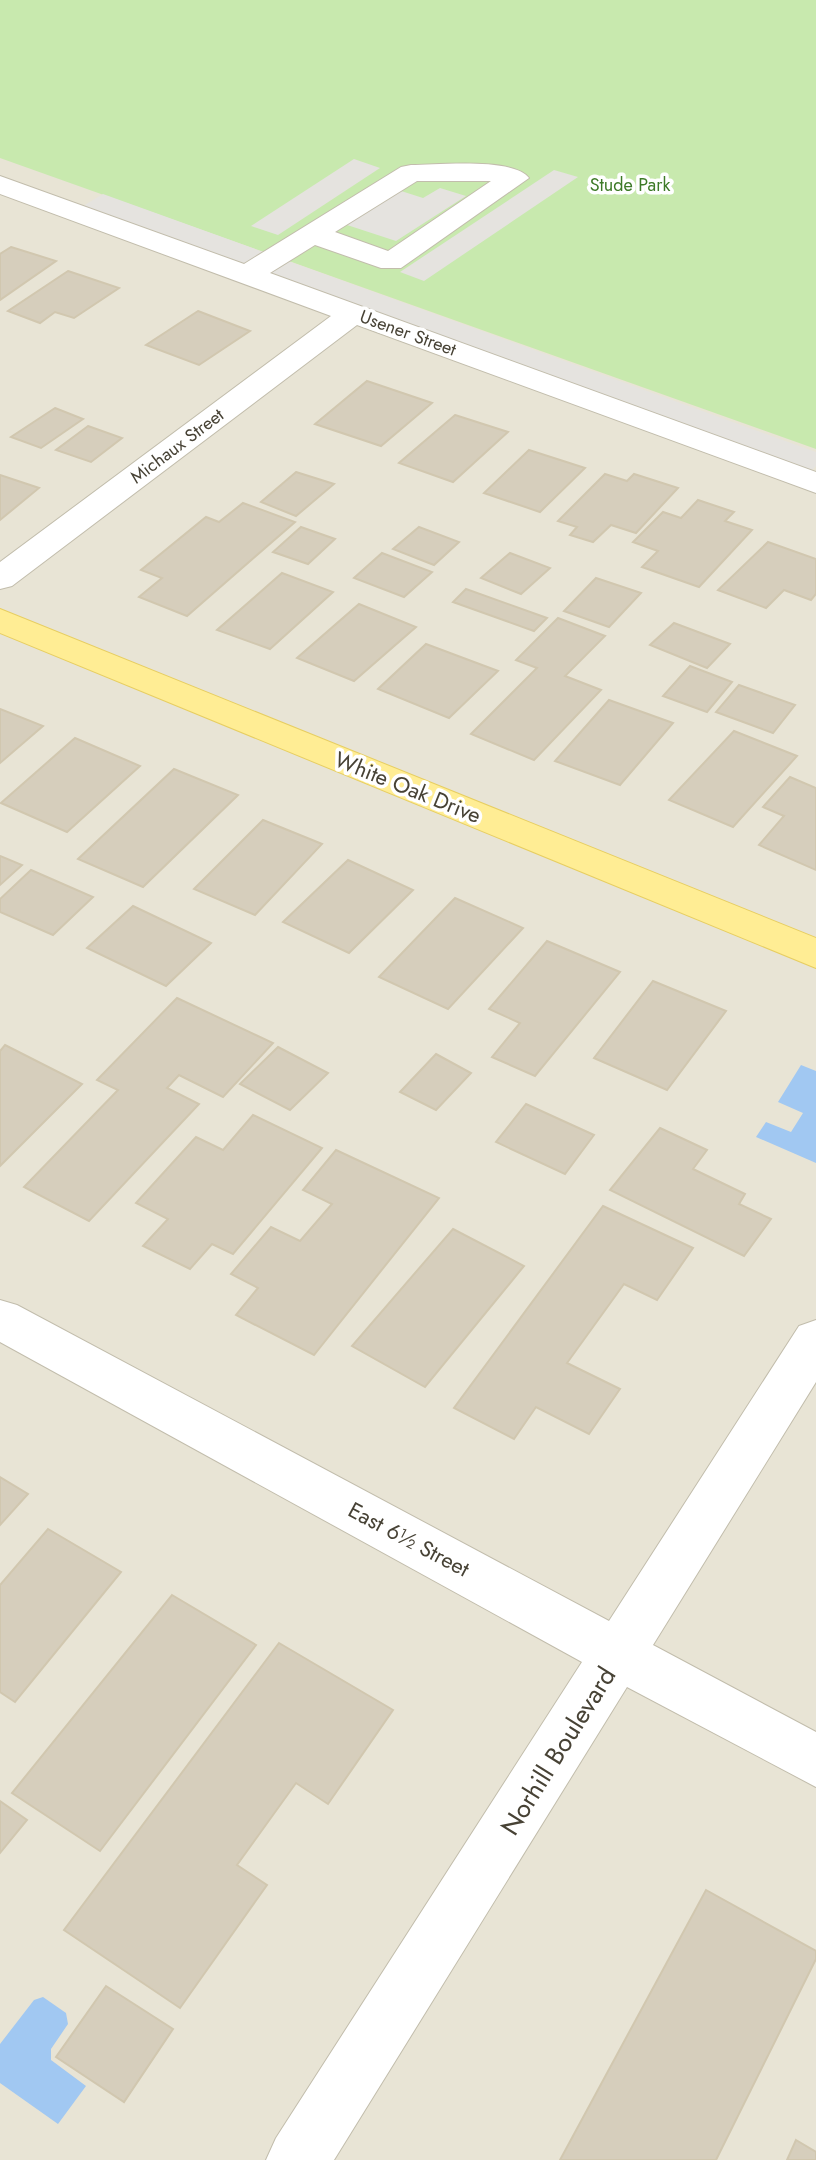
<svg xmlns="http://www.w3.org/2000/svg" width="816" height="2160" font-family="Jost,sans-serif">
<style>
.residential{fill:#e8e4d5}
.green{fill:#c8e9ae}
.parking{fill:#e5e3df}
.water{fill:#a1c8f2}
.building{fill:#d6cebc;stroke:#d1c7af;stroke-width:2}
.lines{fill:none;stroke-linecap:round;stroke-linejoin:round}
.minor-casing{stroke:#c2bdac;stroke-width:2}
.major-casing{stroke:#e7ce62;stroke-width:2}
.minor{fill:#fff;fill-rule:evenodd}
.major{fill:#ffed94;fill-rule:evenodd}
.labels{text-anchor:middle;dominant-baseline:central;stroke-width:7;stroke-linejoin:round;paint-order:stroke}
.far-park-label{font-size:18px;fill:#3d7a27;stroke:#fff}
.far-street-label{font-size:18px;fill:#474235;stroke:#fff}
.street-label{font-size:22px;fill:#474235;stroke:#fff}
.near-street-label{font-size:26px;fill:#474235;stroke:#fff}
</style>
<rect width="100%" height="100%" fill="#f4f1e7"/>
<rect class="residential" x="0" y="0" width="816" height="2160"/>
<path class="green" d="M 0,0 L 816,0 L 816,449 L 0,158 Z"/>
<g class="parking">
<path d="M 354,159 L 380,168 L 278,235 L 251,226 Z"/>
<path d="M 554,170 L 578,177 L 424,281 L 400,272 Z"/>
<path d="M 440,188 L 466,196 L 396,241 L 344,224 L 398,190 L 423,198 Z"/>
<path d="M 103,194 L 816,452 L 816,466 L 811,471 L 83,206 Z"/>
</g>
<g class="water">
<path d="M 801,1065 L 816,1071 L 816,1163 L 756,1137 L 766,1122 L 791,1132 L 803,1113 L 778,1102 Z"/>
<path d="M 43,1997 L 66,2013 L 68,2024 L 51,2049 L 51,2060 L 86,2086 L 58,2124 L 0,2083 L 0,2044 L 34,2000 Z"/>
</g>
<g class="building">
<path d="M 11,247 L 56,261 L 0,300 L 0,254 Z"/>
<path d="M 68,271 L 119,288 L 74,318 L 55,312 L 40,323 L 8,311 Z"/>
<path d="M 198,311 L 250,331 L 199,365 L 146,345 Z"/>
<path d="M 367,381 L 432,403 L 381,446 L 315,424 Z"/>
<path d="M 55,408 L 83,419 L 41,448 L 11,437 Z"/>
<path d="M 455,415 L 508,432 L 453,482 L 399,463 Z"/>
<path d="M 88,426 L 122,438 L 91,462 L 56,450 Z"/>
<path d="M 529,450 L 585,468 L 540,512 L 484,493 Z"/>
<path d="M 296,472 L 334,484 L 296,516 L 261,502 Z"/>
<path d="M 605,474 L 627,481 L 634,474 L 678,488 L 636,533 L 611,525 L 593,542 L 570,535 L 577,527 L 558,521 Z"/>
<path d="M 0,475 L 39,488 L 0,520 Z"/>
<path d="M 698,500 L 734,512 L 725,521 L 752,530 L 699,587 L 642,567 L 658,551 L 633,542 L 663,512 L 681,518 Z"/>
<path d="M 243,503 L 295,522 L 187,616 L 139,597 L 162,578 L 141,570 L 206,517 L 219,522 Z"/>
<path d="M 301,527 L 335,539 L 308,564 L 273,552 Z"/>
<path d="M 419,527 L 459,542 L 434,565 L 393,549 Z"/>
<path d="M 768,542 L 816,559 L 816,594 L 811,600 L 784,590 L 766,608 L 718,590 Z"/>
<path d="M 382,553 L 432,572 L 404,597 L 354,578 Z"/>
<path d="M 510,553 L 550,568 L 521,594 L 481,578 Z"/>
<path d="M 282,573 L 333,592 L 270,649 L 217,630 Z"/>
<path d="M 596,578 L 641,593 L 609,627 L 564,611 Z"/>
<path d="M 466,589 L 547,618 L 534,631 L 453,602 Z"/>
<path d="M 359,604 L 416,627 L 354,681 L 297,658 Z"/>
<path d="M 558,618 L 605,636 L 565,676 L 601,690 L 534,760 L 471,734 L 537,668 L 516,660 Z"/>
<path d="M 674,623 L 730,644 L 707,668 L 650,645 Z"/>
<path d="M 426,644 L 498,671 L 449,718 L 378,689 Z"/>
<path d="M 690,666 L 732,682 L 707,712 L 663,696 Z"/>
<path d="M 739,685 L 795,705 L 773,733 L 716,712 Z"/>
<path d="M 609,700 L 673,723 L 620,785 L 555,761 Z"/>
<path d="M 0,709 L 43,726 L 0,763 Z"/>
<path d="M 734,731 L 797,756 L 733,827 L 669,800 Z"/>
<path d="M 75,738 L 140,766 L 67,832 L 1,803 Z"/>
<path d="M 174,769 L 238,795 L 143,887 L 78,859 Z"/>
<path d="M 790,777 L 816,788 L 816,870 L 759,845 L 784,816 L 763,807 Z"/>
<path d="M 263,820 L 322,844 L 255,915 L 194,889 Z"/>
<path d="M 0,856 L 22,865 L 0,885 Z"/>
<path d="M 348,860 L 413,890 L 349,953 L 283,922 Z"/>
<path d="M 31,870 L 93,897 L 53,935 L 0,912 L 0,899 Z"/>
<path d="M 455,898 L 523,928 L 448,1009 L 379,977 Z"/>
<path d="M 133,906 L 211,943 L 166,986 L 87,948 Z"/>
<path d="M 547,941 L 620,972 L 535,1076 L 492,1057 L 520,1023 L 489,1009 Z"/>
<path d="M 653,981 L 726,1011 L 667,1090 L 594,1058 Z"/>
<path d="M 177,998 L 273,1043 L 223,1097 L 179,1075 L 167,1088 L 199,1104 L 89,1221 L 24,1187 L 118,1090 L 97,1080 Z"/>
<path d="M 5,1045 L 82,1084 L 0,1166 L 0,1051 Z"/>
<path d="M 278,1047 L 328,1073 L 290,1110 L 240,1084 Z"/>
<path d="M 436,1054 L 471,1073 L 436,1110 L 400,1092 Z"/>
<path d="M 526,1104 L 594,1135 L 565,1174 L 496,1142 Z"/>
<path d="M 253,1115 L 322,1148 L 233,1254 L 212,1244 L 190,1269 L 143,1246 L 168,1219 L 136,1203 L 196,1137 L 223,1150 Z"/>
<path d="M 660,1128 L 707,1150 L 693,1169 L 745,1194 L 739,1204 L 771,1219 L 744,1256 L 610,1190 Z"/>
<path d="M 336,1150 L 439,1198 L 314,1355 L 236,1315 L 258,1288 L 231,1274 L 271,1227 L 300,1241 L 332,1204 L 303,1190 Z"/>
<path d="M 603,1206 L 693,1248 L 657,1300 L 624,1284 L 567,1363 L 620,1389 L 589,1434 L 536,1407 L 514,1439 L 454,1408 Z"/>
<path d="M 453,1229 L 524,1266 L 425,1387 L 352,1346 Z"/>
<path d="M 0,1477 L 28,1494 L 0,1525 Z"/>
<path d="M 48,1529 L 121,1572 L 15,1702 L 0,1692 L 0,1585 Z"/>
<path d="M 172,1595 L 256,1645 L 100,1851 L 12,1793 Z"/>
<path d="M 279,1643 L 393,1710 L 328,1804 L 296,1783 L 237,1865 L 267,1885 L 180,2008 L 64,1930 Z"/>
<path d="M 0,1801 L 27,1820 L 0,1853 Z"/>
<path d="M 706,1890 L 816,1951 L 816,1959 L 716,2160 L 560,2160 Z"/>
<path d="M 106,1986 L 173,2029 L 124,2102 L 56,2057 Z"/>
<path d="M 796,2140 L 816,2152 L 816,2160 L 787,2160 Z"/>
</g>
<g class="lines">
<g class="minor-casing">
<g id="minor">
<path d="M 411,165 C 436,165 514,157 529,178 L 401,268 L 381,268 L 315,245 L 270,273 L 816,472 L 816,493 L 357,325 L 12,586 L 0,589 L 0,562 L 331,316 L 0,194 L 0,176 L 244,264 L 401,167 ZM 417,181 L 491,181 L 388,251 L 335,232 Z"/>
<path d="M 0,1300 L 17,1305 L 609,1621 L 799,1326 L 816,1320 L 816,1382 L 653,1645 L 816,1732 L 816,1787 L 627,1687 L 334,2160 L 266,2160 L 276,2138 L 582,1662 L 0,1342 Z"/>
</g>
</g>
<g class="major-casing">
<path id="major" d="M 0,609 L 816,938 L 816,968 L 0,633 Z"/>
</g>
<use href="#minor" class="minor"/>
<use href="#major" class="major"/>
</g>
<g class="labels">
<g class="far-park-label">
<text x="630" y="185">Stude Park</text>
</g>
<g class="far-street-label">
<text transform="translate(408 333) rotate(20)">Usener Street</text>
<text transform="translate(177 446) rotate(-37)">Michaux Street</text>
</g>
<g class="street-label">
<text transform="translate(408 787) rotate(22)">White Oak Drive</text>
<text transform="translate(409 1539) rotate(28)">East 6½ Street</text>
</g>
<g class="near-street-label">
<text transform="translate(558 1751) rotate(-58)">Norhill Boulevard</text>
</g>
</g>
</svg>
